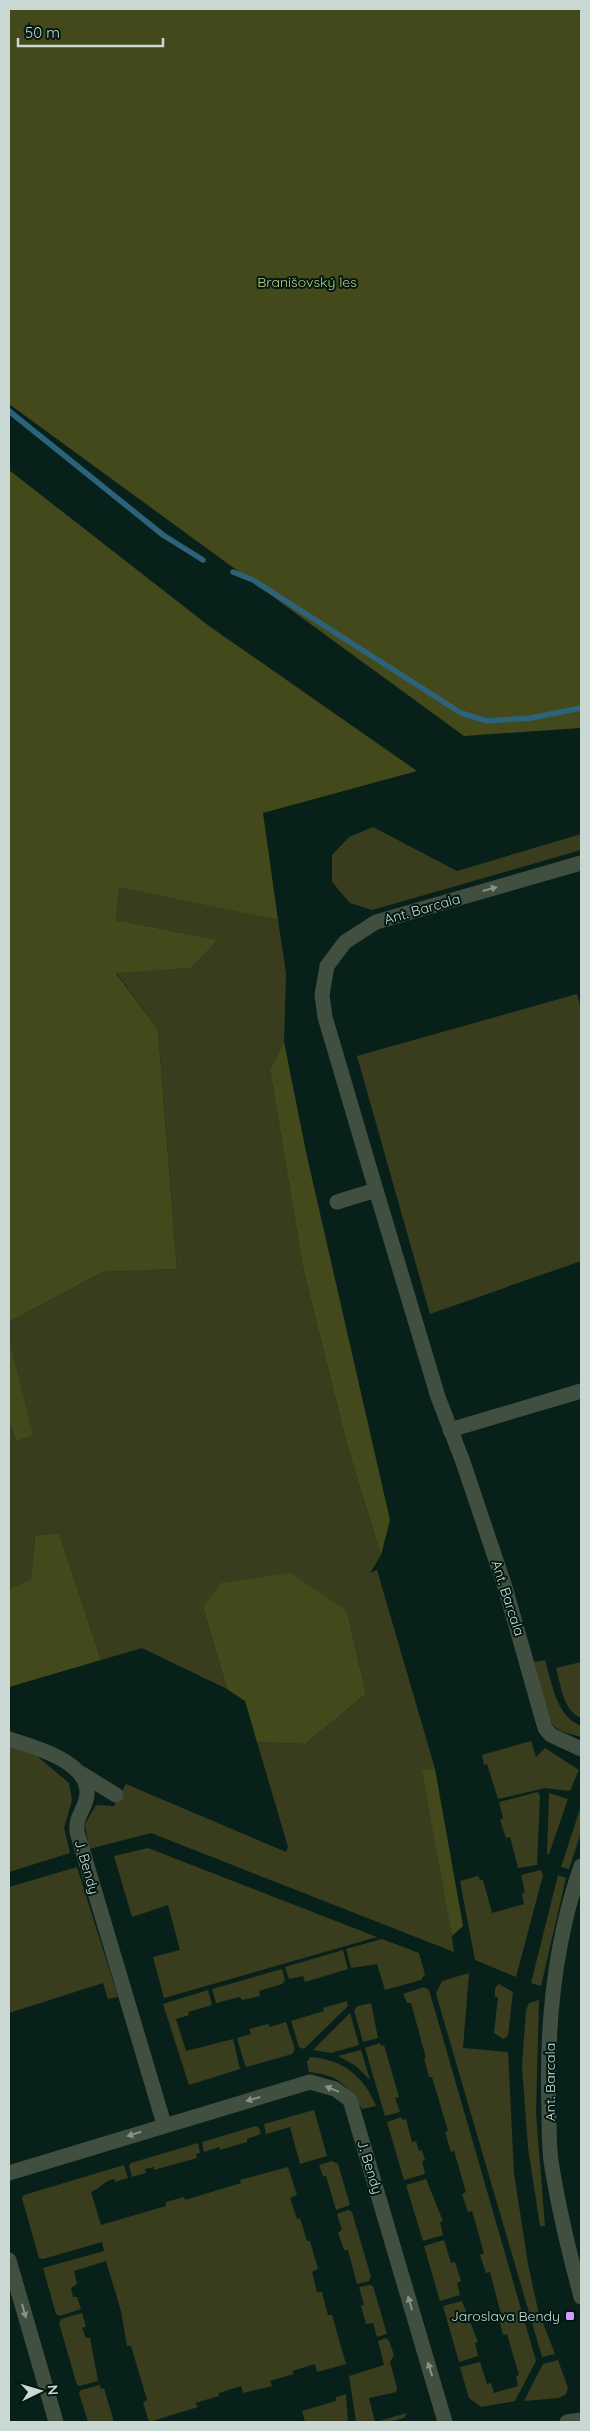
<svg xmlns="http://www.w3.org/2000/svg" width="590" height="2431" font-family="Quicksand,sans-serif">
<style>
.green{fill:#393d1d}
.forest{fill:#43491a}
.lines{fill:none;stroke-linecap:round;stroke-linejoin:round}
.stream{stroke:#2c637a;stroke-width:5.5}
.minor{stroke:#414f40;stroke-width:15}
.oneway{fill:#85948a}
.poi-dot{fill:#d69bfa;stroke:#011811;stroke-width:2}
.labels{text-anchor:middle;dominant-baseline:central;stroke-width:4;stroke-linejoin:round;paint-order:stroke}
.park-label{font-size:14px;fill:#bfcb80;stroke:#011811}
.street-label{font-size:14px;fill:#c9d8d3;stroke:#011811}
.poi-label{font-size:14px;fill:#c9d8d3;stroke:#011811;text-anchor:end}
</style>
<rect width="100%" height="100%" fill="#07211a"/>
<g class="green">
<path d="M 373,827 L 457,871 L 581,834 L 581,850 L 372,910 L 350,903 L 332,882 L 332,855 L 349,837 Z"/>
<path d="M 119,886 L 278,920 L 286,973 L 284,1042 L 270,1070 L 303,1268 L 347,1445 L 381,1555 L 370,1573 L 377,1570 L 435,1769 L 423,1770 L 448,1908 L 454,1952 L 151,1833 L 89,1849 L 85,1824 L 96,1805 L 114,1806 L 126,1784 L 286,1852 L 288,1847 L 257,1742 L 305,1744 L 366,1694 L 347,1611 L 203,1607 L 227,1689 L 142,1648 L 101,1660 L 59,1533 L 35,1536 L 31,1579 L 9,1589 L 9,1419 L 16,1441 L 18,1380 L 9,1340 L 9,1322 L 103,1272 L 177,1269 L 158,1030 L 116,972 L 191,968 L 218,940 L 116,920 Z"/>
<path d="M 577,994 L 581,1009 L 581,1261 L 430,1314 L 357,1056 Z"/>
<path d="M 545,1660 C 552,1683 556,1716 581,1726 L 581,1737 C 573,1734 562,1733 555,1727 C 544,1716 538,1678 534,1662 Z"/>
<path d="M 581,1662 L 581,1718 C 563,1711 561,1685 556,1668 Z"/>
<path d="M 531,1741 L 536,1757 L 545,1748 L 579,1770 L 570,1791 L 545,1788 L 498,1799 L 487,1764 L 484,1765 L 482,1755 Z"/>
<path d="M 9,1744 L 31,1751 L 69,1783 L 72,1800 L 64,1828 L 70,1853 L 9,1872 Z"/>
<path d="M 538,1792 L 540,1796 L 537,1865 L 518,1868 L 510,1837 L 506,1838 L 500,1820 L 503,1818 L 499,1802 Z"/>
<path d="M 549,1793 L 568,1799 L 549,1854 L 547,1854 Z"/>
<path d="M 581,1806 L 581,1832 L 569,1869 L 561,1867 Z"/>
<path d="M 148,1848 L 377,1937 L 164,1998 L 153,1957 L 180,1950 L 168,1905 L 132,1917 L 114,1856 Z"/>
<path d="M 77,1867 L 118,1997 L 108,1999 L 103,1983 L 9,2013 L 9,1887 Z"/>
<path d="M 541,1870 L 543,1875 L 516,1977 L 475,1960 L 460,1881 L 478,1876 L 480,1880 L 483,1880 L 492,1913 L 524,1904 L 522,1894 L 525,1892 L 521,1875 Z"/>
<path d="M 558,1875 L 566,1878 L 541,1986 L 531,1983 Z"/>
<path d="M 382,1939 L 419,1953 L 425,1974 L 421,1980 L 385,1990 L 377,1964 L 351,1968 L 346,1949 Z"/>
<path d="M 343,1950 L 348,1969 L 305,1982 L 303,1976 L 289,1979 L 285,1967 Z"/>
<path d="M 282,1969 L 285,1980 L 282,1984 L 259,1991 L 260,1996 L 242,2000 L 240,1997 L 216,2003 L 212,1989 Z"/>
<path d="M 469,1973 L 463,2048 L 508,2052 L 514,2173 L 528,2264 L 538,2310 L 555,2354 L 542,2357 L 436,1994 L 442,1981 Z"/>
<path d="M 499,1984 L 513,1992 L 508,2036 L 503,2039 L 494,2033 L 498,1997 L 495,1997 L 495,1988 Z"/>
<path d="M 424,1987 L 429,1990 L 536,2361 L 515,2401 L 481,2407 L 469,2398 L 460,2367 L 480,2362 L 487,2384 L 491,2383 L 494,2393 L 518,2386 L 516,2376 L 519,2375 L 507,2334 L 503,2335 L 498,2315 L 501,2314 L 490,2272 L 486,2273 L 480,2255 L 484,2253 L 472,2211 L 468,2212 L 462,2194 L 466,2192 L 454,2151 L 451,2152 L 445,2132 L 448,2131 L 432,2077 L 429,2077 L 424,2058 L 426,2058 L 411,2003 L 407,2003 L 403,1994 Z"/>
<path d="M 208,1990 L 212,2005 L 188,2012 L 189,2015 L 176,2019 L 186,2051 L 233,2039 L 240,2069 L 189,2085 L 163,2004 Z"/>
<path d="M 539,2000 L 536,2113 L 545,2226 L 540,2226 L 528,2148 L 522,2066 L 526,2010 L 529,2003 Z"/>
<path d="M 347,2001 L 348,2006 L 304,2049 L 299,2047 L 291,2021 L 324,2011 L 323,2008 Z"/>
<path d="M 371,2003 L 378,2038 L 363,2042 L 354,2010 L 358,2006 Z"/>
<path d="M 350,2013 L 359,2045 L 331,2053 L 313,2050 Z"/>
<path d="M 286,2022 L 295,2049 L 292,2054 L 247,2067 L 245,2065 L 237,2038 L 251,2034 L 249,2029 L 268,2024 L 270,2027 Z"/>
<path d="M 380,2043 L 381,2046 L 384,2045 L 399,2097 L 395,2098 L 400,2112 L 385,2116 L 365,2048 Z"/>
<path d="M 361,2050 L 370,2080 L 356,2066 L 338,2056 Z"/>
<path d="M 310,2057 C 342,2059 364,2076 376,2106 L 362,2109 C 348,2085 338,2075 309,2072 L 307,2062 Z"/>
<path d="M 314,2110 L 327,2156 L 300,2164 L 290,2127 L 266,2134 L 264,2124 Z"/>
<path d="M 401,2117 L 403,2120 L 406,2119 L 412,2142 L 416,2141 L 419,2151 L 422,2150 L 425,2160 L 422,2161 L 425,2174 L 404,2180 L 387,2122 Z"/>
<path d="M 256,2126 L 259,2128 L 261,2134 L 247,2139 L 247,2142 L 220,2150 L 219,2147 L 204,2152 L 202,2142 Z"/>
<path d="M 198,2143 L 200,2153 L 196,2154 L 197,2158 L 154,2170 L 154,2167 L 145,2169 L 146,2173 L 132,2177 L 129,2166 L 131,2163 Z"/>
<path d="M 332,2161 L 338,2164 L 350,2205 L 336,2210 L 326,2176 L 323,2176 L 319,2165 Z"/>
<path d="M 124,2165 L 128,2178 L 115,2182 L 114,2179 C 105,2180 100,2189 91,2192 L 101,2225 L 166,2206 L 166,2202 L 184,2197 L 185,2200 L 241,2183 L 240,2180 L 288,2167 L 297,2195 L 290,2198 L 297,2219 L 300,2218 L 307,2241 L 310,2241 L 318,2269 L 312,2272 L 317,2292 L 322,2292 L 328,2315 L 332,2315 L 346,2364 L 317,2372 L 315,2364 L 292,2371 L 294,2374 L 270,2381 L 272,2386 L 243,2393 L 241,2386 L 219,2393 L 219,2396 L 195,2403 L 198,2407 L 149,2422 L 143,2402 L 147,2400 L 131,2346 L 127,2346 L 121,2311 L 106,2261 L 74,2271 L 77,2284 L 71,2288 L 73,2297 L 77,2297 L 81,2309 L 60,2316 L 56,2314 L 43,2268 L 104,2251 L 102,2242 L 43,2259 L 39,2258 L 22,2198 L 24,2195 Z"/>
<path d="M 426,2179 L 443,2221 L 440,2222 L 443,2235 L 423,2241 L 406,2185 Z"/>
<path d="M 348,2210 L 352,2212 L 371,2277 L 369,2281 L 357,2284 L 348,2250 L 344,2250 L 338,2233 L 342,2230 L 337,2214 Z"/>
<path d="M 444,2240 L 451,2263 L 455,2262 L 461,2281 L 457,2283 L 460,2295 L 440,2301 L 424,2246 Z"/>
<path d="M 370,2285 L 373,2286 L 387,2334 L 377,2337 L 373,2323 L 366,2324 L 361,2306 L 364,2305 L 359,2287 Z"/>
<path d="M 462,2301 L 478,2342 L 475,2343 L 478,2356 L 459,2362 L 443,2306 Z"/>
<path d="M 82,2313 L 86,2326 L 82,2328 L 86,2338 L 90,2338 L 98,2381 L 79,2386 L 77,2385 L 59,2323 L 61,2319 Z"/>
<path d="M 386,2338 L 389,2341 L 394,2355 L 390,2362 L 397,2388 L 396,2392 L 369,2398 L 375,2422 L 407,2413 L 404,2418 L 389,2422 L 356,2422 L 349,2376 L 384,2365 L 378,2341 Z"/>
<path d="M 558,2360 L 568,2388 L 566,2394 L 559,2398 L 524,2401 L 543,2364 Z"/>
<path d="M 100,2385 L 101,2389 L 104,2388 L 114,2422 L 88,2422 L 79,2393 L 81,2390 Z"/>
<path d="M 346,2394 L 348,2422 L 305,2422 L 302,2411 L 336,2401 L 336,2397 Z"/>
</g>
<g class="forest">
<path d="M 9,9 L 581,9 L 581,728 L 464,736 L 9,404 Z"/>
<path d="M 9,470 L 209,626 L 417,771 L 263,813 L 278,920 L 119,887 L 116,920 L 218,940 L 191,968 L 116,973 L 158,1030 L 177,1269 L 103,1272 L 9,1322 Z"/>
<path d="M 284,1042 L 306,1152 L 390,1520 L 381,1555 L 347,1445 L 303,1268 L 270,1070 Z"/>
<path d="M 9,1340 L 33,1435 L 16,1441 L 9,1419 Z"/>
<path d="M 59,1533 L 101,1660 L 9,1687 L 9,1589 L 31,1579 L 35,1536 Z"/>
<path d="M 290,1573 L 347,1611 L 366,1694 L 305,1744 L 257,1742 L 245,1701 L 227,1689 L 203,1607 L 221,1583 Z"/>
<path d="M 435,1769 L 463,1926 L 452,1936 L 422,1770 Z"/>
</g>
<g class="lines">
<g class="stream">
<path d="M 9,411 L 163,535 L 203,560"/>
<path d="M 233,572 L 253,580 L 461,713 L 487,721 L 531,718 L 581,708"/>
</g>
<g class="minor">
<path d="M 376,1190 L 325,1017 L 322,995 L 327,966 L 345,942 L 376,922 L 581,863"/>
<path d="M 337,1202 L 376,1190 L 438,1397 L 463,1462 L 505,1587 L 545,1728 L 551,1735 L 581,1749"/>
<path d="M 450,1430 L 581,1391"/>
<path d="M 9,1739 C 34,1747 96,1763 86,1800 C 82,1814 76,1816 77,1832 L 164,2124"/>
<path d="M 82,1774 L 116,1795"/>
<path d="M 581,1866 C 554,1944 546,2029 549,2112 C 549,2128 549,2145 551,2161 C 558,2207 569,2252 581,2297"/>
<path d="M 9,2173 L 310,2082 L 335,2089 L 350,2100 L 445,2422"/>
<path d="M 9,2260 L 56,2422"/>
<path d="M 567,2422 L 581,2420"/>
</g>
</g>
<defs><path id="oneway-solid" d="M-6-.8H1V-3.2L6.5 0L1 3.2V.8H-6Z" transform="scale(1.25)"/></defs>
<g class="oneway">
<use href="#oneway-solid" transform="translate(490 889) rotate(-16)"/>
<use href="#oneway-solid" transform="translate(332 2089) rotate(-157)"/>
<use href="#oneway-solid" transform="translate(253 2099) rotate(164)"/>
<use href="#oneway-solid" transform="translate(134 2134) rotate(163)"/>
<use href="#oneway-solid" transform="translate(410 2303) rotate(-106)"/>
<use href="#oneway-solid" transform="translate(24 2311) rotate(74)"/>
<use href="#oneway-solid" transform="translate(430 2369) rotate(-107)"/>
</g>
<rect class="poi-dot" x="565" y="2311" width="10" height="10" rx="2.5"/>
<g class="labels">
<g class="park-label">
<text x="307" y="282">Branišovský les</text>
</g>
<g class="street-label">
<text transform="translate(422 909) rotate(-16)">Ant. Barcala</text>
<text transform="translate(508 1598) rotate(72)">Ant. Barcala</text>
<text transform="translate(87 1867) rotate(74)">J. Bendy</text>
<text transform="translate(550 2082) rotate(-90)">Ant. Barcala</text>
<text transform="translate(370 2167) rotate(73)">J. Bendy</text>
</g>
<g class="poi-label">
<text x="560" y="2316">Jaroslava Bendy</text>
</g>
</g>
<rect width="590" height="2431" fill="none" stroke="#c9d8d3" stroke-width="20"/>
<g transform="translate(40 2391) rotate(85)" stroke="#011811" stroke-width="4" paint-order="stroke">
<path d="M0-4L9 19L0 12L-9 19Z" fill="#c9d8d3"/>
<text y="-8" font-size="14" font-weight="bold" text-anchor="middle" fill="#c9d8d3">N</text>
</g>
<path d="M18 38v8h145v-8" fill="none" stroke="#c9d8d3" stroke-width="2.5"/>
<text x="25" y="38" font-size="15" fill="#c9d8d3" stroke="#011811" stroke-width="4" paint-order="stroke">50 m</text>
</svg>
